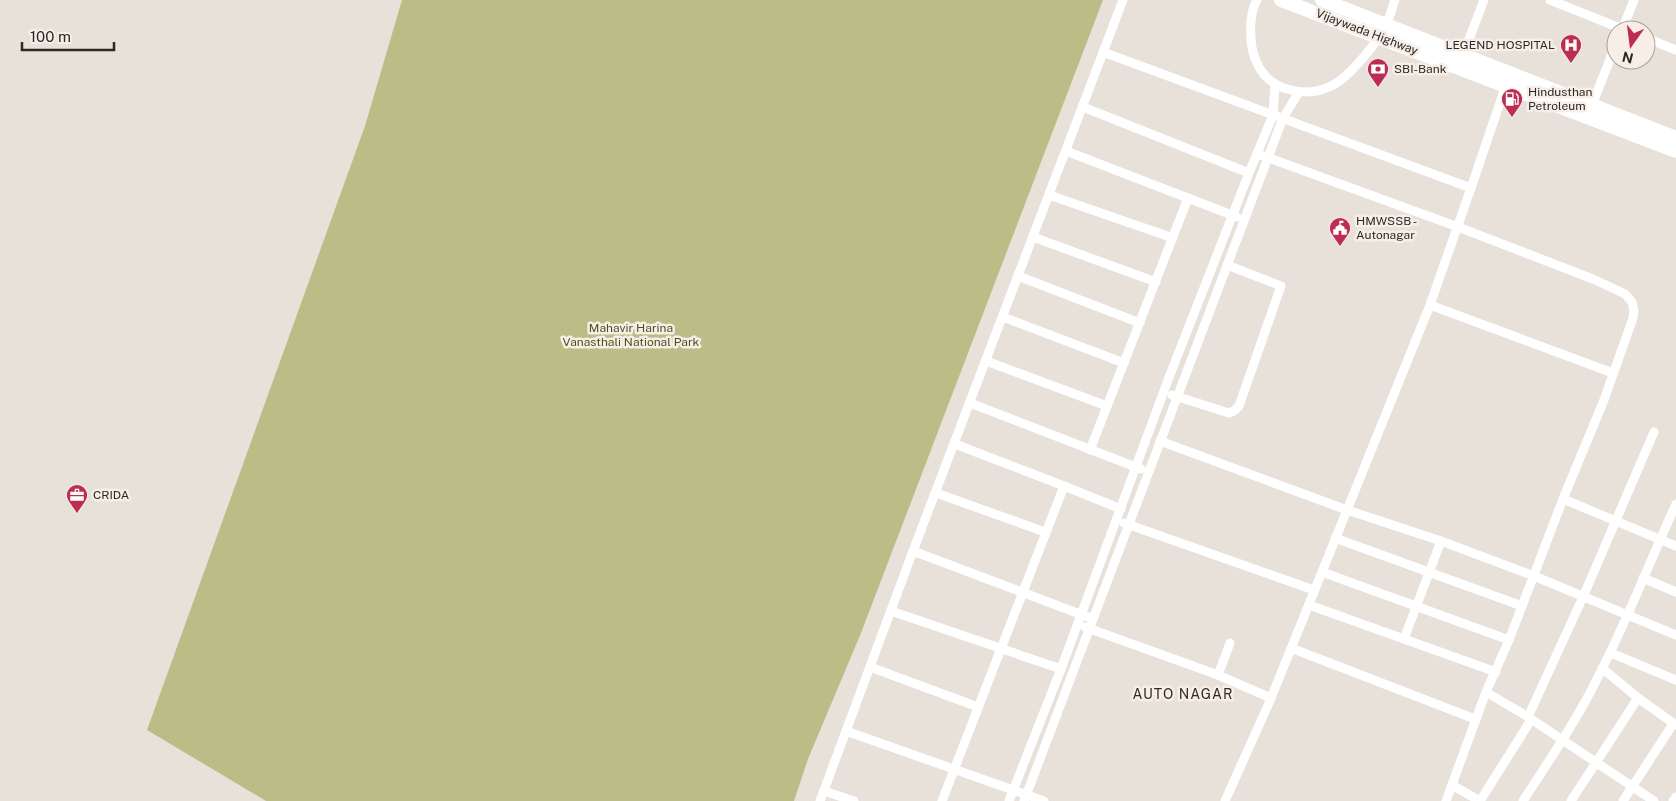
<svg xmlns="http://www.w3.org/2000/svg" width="1676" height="801" font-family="'Public Sans',sans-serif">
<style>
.green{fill:#babd86}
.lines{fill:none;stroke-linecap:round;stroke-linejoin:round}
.minor{stroke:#fff;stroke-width:9}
.highway{stroke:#fff;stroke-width:14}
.labels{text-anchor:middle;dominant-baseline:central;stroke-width:5;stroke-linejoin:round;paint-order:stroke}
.street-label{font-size:12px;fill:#2b2926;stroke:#f6eee7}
.poi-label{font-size:12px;fill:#2b2926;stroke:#f6eee7;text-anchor:start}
.park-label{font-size:12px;fill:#4d4f1d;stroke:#f6eee7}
.neighbourhood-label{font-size:14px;letter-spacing:1px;fill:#322c27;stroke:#f6eee7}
</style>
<rect width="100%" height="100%" fill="#e8e1da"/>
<path class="green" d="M 402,0 L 1103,0 L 861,633 L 808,759 L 794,801 L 266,801 L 147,730 L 365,126 Z"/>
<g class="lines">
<g class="minor">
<path d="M 1257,0 C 1251,10 1250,26 1251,37 C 1251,46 1253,55 1257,63 C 1269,91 1307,99 1333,85 C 1350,76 1378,42 1386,25 C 1390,17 1392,8 1395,0"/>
<path d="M 1550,0 L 1625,30"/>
<path d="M 1622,30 L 1634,0"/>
<path d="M 1646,38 L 1676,50"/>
<path d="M 1103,52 L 1471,188"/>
<path d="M 1463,55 L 1484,0"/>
<path d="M 1592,105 L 1616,44"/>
<path d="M 1083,107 L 1249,173"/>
<path d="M 1066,151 L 1237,217"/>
<path d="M 1258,154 L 1458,227 L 1593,279 L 1625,294 L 1632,302 L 1634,311 L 1633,318 L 1604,400 L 1563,499 L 1509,640 L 1486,692 L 1446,801"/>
<path d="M 1049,195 L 1173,238"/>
<path d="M 1033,237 L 1156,282"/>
<path d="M 1018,276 L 1140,323"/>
<path d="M 1430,305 L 1613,373"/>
<path d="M 1003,317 L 1124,363"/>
<path d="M 986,361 L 1107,406"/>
<path d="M 1172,395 L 1229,413 L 1234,411 L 1239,406 L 1281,286 L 1227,265"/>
<path d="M 970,403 L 1141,469"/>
<path d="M 1160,441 L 1347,510 L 1441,541 L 1534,576 L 1676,635"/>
<path d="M 955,444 L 1064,486 L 1121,509"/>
<path d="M 1090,450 L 1188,198"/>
<path d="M 936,493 L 1045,532"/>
<path d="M 1563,499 L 1676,546"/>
<path d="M 1124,523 L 1314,590"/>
<path d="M 1335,538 L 1522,606"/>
<path d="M 913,551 L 1093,619"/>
<path d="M 1322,572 L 1509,640"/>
<path d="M 1643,578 L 1676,592"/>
<path d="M 1309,605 L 1496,672"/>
<path d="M 891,611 L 1061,669"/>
<path d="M 1085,627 L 1218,675 L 1271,698"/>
<path d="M 1404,639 L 1441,541"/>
<path d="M 1291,648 L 1475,719"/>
<path d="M 1611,653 L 1676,680"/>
<path d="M 870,667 L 978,707"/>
<path d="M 1602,668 L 1638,698 L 1676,725"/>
<path d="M 1218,675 L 1230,643"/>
<path d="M 1486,692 L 1528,717 L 1654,801"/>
<path d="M 1528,717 L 1583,597 L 1654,432"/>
<path d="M 846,731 L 1044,801"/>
<path d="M 1452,785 L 1480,801"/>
<path d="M 824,791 L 854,801"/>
<path d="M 820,801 L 913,551 L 1123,0"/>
<path d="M 942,801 L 1064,486"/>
<path d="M 1009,801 L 1061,669 L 1168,380 L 1249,173 L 1273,115 L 1275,84"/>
<path d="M 1024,801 L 1283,118 L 1299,92"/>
<path d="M 1225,801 L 1269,703 L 1430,305 L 1471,188 L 1506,85"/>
<path d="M 1480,801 L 1531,720"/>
<path d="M 1523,801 C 1548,762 1575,723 1596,681 C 1626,624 1649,563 1676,504"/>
<path d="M 1571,801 L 1638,698"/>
<path d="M 1623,801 L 1673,724"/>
<path d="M 1673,801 L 1676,797"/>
</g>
<g class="highway">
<path d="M 1281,0 L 1676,151"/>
<path d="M 1322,0 L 1676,138"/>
</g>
</g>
<defs>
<g id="hospital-pin" transform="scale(1.125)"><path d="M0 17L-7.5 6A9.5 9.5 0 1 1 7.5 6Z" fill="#bd2d52" stroke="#f6eee7"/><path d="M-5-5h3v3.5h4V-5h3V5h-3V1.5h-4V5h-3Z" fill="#fff"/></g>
<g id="bank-pin" transform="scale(1.125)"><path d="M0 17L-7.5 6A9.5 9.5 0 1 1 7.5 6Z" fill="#bd2d52" stroke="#f6eee7"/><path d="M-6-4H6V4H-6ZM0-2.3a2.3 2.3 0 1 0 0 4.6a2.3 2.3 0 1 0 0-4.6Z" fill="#fff"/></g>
<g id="fuel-pin" transform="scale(1.125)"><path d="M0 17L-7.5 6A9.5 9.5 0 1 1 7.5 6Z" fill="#bd2d52" stroke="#f6eee7"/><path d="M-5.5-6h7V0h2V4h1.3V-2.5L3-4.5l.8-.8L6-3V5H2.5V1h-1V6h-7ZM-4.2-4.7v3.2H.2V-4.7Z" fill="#fff"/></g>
<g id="civic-pin" transform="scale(1.125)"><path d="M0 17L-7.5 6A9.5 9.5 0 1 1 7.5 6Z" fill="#bd2d52" stroke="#f6eee7"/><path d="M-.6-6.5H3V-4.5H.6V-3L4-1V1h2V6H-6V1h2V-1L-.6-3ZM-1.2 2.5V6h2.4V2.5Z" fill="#fff"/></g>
<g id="office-pin" transform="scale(1.125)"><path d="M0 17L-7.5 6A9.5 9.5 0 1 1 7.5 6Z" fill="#bd2d52" stroke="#f6eee7"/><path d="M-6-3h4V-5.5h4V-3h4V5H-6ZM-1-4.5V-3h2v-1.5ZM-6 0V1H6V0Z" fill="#fff"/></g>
</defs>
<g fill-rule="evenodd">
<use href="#hospital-pin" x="1571" y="45"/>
<use href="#bank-pin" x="1378" y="69"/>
<use href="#fuel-pin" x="1512" y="99"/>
<use href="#civic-pin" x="1340" y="228"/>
<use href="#office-pin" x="77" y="495"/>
</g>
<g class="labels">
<g class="street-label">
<text transform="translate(1367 32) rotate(21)">Vijaywada Highway</text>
</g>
<g class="poi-label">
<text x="1555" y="45" text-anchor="end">LEGEND HOSPITAL</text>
<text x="1394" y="69">SBI-Bank</text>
<text x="1528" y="92">Hindusthan<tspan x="1528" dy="14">Petroleum</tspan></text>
<text x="1356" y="221">HMWSSB -<tspan x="1356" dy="14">Autonagar</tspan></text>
<text x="93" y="495">CRIDA</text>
</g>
<g class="park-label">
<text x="631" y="328">Mahavir Harina<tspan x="631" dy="14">Vanasthali National Park</tspan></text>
</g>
<g class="neighbourhood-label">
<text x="1183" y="694">AUTO NAGAR</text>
</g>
</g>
<g transform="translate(1631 45) rotate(194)"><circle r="24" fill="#f6eee7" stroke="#a59f9a"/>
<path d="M0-4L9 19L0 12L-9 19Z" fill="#bd2d52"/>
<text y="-8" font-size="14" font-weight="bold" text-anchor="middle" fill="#2b2926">N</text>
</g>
<path d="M22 42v8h92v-8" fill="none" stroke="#2b2926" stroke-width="2.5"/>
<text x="30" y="42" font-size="15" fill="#2b2926" stroke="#f6eee7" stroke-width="4" paint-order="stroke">100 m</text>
</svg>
